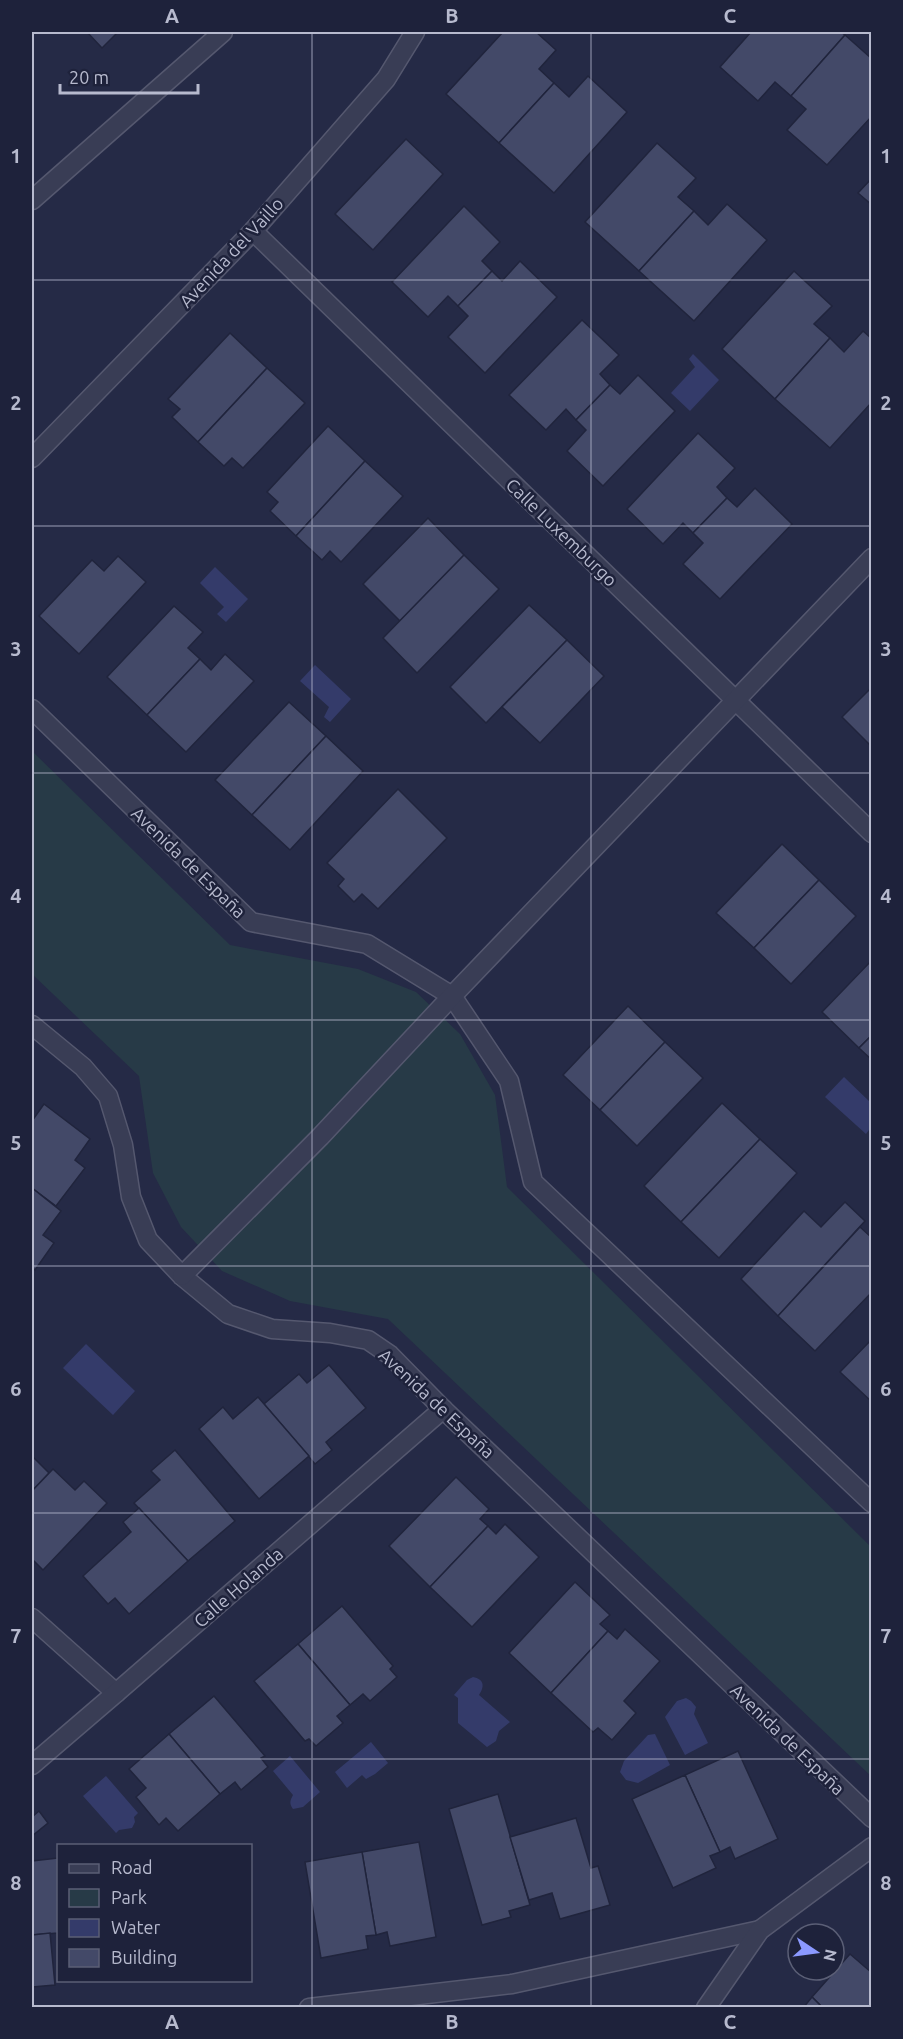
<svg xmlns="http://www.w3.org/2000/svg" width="903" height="2039" font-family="Ubuntu,sans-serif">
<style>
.green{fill:#273a47}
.water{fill:#343b6a}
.building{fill:#434968;stroke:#20243c;stroke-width:1.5}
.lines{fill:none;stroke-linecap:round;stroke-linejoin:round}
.street-casing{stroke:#55586f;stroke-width:21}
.street{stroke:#393d55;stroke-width:18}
.grid{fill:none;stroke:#b7bace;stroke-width:1.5;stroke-opacity:0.55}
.labels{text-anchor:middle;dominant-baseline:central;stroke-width:5;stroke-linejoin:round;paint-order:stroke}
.street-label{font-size:18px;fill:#b7bace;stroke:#1e223b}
.neatline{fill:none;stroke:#b7bace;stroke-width:2}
.grid-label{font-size:20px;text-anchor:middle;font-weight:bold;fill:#b7bace}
</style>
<rect width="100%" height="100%" fill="#252a46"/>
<path class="green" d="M 32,751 L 230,945 L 358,969 L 416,992 L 460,1034 L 495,1095 L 507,1187 L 871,1547 L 871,1776 L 388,1319 L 290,1301 L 222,1271 L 181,1227 L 153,1173 L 139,1076 L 32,974 Z"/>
<g class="water">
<path d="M 693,354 L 719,380 L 690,411 L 671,393 L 695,367 L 689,359 Z"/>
<path d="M 215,567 L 248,599 L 226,622 L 217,614 L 224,607 L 200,583 Z"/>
<path d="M 315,665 L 351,699 L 330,722 L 324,717 L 329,707 L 300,681 Z"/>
<path d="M 844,1077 L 871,1103 L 871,1127 L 866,1134 L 825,1097 Z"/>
<path d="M 86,1344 L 135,1391 L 113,1415 L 63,1368 Z"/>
<path d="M 473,1677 C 484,1679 485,1686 479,1695 L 510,1722 L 499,1731 L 496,1741 L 487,1747 L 458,1723 L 458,1698 L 454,1695 L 467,1680 Z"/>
<path d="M 686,1698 L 691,1701 L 696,1707 L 694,1714 L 708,1743 L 685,1755 L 665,1717 L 677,1701 Z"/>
<path d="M 655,1734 L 670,1765 L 638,1783 L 626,1780 L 620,1772 L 624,1761 L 648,1735 Z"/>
<path d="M 371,1742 L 388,1763 L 375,1774 L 366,1779 L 362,1775 L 347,1788 L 335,1772 Z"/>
<path d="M 290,1756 L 320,1792 L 303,1807 L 293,1809 C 289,1803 290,1801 293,1795 L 273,1771 Z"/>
<path d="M 106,1776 L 138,1813 L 134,1817 L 135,1822 L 132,1828 L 119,1830 L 116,1833 L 83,1796 Z"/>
</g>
<g class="building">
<path d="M 87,32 L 118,32 L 102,48 Z"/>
<path d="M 503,32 L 536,32 L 556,50 L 539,69 L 554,83 L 499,143 L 446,94 Z"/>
<path d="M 751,32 L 841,32 L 845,35 L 791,96 L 775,82 L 758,101 L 720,67 Z"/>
<path d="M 845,35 L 872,59 L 872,116 L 827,165 L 787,130 L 806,109 L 791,96 Z"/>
<path d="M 588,76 L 627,112 L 554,193 L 499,143 L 554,83 L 569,97 Z"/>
<path d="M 406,139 L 443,174 L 373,250 L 335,214 Z"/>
<path d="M 657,143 L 696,178 L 678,197 L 694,211 L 639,271 L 585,222 Z"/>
<path d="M 872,178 L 872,205 L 858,193 Z"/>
<path d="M 727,204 L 767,240 L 694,321 L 639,271 L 694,211 L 708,225 Z"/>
<path d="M 464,206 L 500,242 L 482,261 L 492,271 L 458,306 L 448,296 L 428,317 L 392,282 Z"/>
<path d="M 520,261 L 557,297 L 485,373 L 448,337 L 468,316 L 458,306 L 492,271 L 502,281 Z"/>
<path d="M 794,271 L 832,306 L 814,324 L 830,338 L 775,399 L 722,349 Z"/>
<path d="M 582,320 L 619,355 L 600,374 L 610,385 L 576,420 L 566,409 L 546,430 L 509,395 Z"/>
<path d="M 863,331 L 872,339 L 872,402 L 830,448 L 775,399 L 830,338 L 844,352 Z"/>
<path d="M 230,333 L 267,368 L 198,442 L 172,417 L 180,409 L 168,399 Z"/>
<path d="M 267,368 L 305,403 L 243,468 L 232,458 L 224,466 L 198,442 Z"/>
<path d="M 638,375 L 675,411 L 603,486 L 567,451 L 586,430 L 576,420 L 610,385 L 620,394 Z"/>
<path d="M 328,426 L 365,461 L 296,536 L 270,511 L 278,502 L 267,492 Z"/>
<path d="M 698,433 L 735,468 L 717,487 L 727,498 L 693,533 L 683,523 L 663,544 L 627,509 Z"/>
<path d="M 365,461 L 403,496 L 341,562 L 330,551 L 322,560 L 296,536 Z"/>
<path d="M 755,488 L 792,524 L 720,599 L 683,564 L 703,543 L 693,533 L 727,498 L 737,507 Z"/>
<path d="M 428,518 L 464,555 L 400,621 L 363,584 Z"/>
<path d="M 464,555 L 499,589 L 417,673 L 383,638 Z"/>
<path d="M 118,556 L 146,582 L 79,654 L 39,616 L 92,560 L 104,571 Z"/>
<path d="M 529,605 L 567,640 L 486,723 L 450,687 Z"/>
<path d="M 174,606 L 203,632 L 188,648 L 200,659 L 147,715 L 107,677 Z"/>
<path d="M 567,640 L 604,676 L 540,743 L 502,707 Z"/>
<path d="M 225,654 L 254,681 L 186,752 L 147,715 L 200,659 L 211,670 Z"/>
<path d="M 872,687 L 872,747 L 842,717 Z"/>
<path d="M 289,702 L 326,736 L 252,815 L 215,780 Z"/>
<path d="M 326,736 L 363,771 L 290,850 L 252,815 Z"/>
<path d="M 398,789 L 447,838 L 378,909 L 362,894 L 354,902 L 338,886 L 344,879 L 327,863 Z"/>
<path d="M 782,844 L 819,880 L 754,948 L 716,913 Z"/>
<path d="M 819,880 L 856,916 L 791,984 L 754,948 Z"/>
<path d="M 872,960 L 872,1035 L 859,1048 L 822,1012 Z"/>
<path d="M 628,1006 L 665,1042 L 600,1110 L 563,1075 Z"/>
<path d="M 872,1035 L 872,1060 L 859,1048 Z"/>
<path d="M 665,1042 L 703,1078 L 637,1146 L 600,1110 Z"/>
<path d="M 722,1103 L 760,1139 L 681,1222 L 644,1186 Z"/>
<path d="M 44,1104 L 90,1139 L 75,1160 L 85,1168 L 56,1206 L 32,1188 L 32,1121 Z"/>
<path d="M 760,1139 L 797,1173 L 719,1258 L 681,1222 Z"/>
<path d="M 32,1188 L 61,1211 L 43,1235 L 54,1243 L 35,1270 L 32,1267 Z"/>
<path d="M 845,1202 L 865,1221 L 778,1316 L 741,1279 L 804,1211 L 821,1227 Z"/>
<path d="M 860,1227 L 872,1238 L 872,1292 L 815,1351 L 778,1316 Z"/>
<path d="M 872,1339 L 872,1402 L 840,1372 Z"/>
<path d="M 329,1365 L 366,1408 L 326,1442 L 332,1450 L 315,1464 L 264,1404 L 299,1374 L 307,1383 Z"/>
<path d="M 258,1397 L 309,1456 L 259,1499 L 199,1429 L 223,1407 L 233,1419 Z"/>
<path d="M 175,1450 L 235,1521 L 188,1561 L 134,1503 L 160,1480 L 151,1471 Z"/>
<path d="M 32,1456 L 49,1473 L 32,1491 Z"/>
<path d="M 53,1469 L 75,1490 L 84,1481 L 107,1503 L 43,1570 L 32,1559 L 32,1491 Z"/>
<path d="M 456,1477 L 489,1509 L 480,1519 L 488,1526 L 430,1587 L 389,1546 Z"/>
<path d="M 139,1508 L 188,1561 L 129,1614 L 115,1598 L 108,1604 L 83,1576 L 131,1532 L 123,1522 Z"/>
<path d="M 505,1524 L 539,1557 L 472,1627 L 430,1587 L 488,1526 L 496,1534 Z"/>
<path d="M 575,1582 L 610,1615 L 600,1624 L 608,1631 L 551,1693 L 509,1653 Z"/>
<path d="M 342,1606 L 393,1666 L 390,1669 L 397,1677 L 370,1701 L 363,1694 L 350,1705 L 298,1644 Z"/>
<path d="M 625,1629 L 660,1661 L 624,1701 L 636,1713 L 612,1740 L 598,1728 L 593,1732 L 551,1693 L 608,1631 L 617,1639 Z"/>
<path d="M 298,1644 L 350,1705 L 337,1716 L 343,1723 L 316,1746 L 309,1739 L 305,1741 L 254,1681 Z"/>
<path d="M 214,1696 L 265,1756 L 261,1758 L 268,1767 L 241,1790 L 235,1782 L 220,1794 L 169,1734 Z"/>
<path d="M 169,1734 L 220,1794 L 178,1831 L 166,1818 L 159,1825 L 136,1797 L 146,1788 L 129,1769 Z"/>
<path d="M 738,1751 L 778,1839 L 735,1859 L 730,1847 L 720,1852 L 685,1775 Z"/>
<path d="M 685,1775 L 720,1852 L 710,1856 L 716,1868 L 673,1888 L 632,1799 Z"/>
<path d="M 498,1794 L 530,1905 L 509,1911 L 511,1917 L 482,1925 L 449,1809 Z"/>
<path d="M 39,1811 L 48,1823 L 32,1836 L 32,1817 Z"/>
<path d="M 576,1818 L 591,1868 L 598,1866 L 610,1905 L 560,1919 L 552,1893 L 529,1900 L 510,1837 Z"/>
<path d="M 419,1842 L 436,1937 L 390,1946 L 387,1932 L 376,1935 L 362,1852 Z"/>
<path d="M 362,1852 L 376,1935 L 366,1936 L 368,1949 L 321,1958 L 305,1862 Z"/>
<path d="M 58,1858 L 58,1933 L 32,1935 L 32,1861 Z"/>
<path d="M 50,1933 L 55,1985 L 32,1987 L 32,1935 Z"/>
<path d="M 850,1954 L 872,1973 L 872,2008 L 823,2008 L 812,1997 Z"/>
<path d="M 812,1997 L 823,2008 L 803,2008 Z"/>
</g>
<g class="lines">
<g class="street-casing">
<g id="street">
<path d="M 32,200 L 223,32"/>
<path d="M 253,231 L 872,833"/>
<path d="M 32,458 L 253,231 L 386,79 L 415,32"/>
<path d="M 32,709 L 251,922 L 367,944 L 452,996 L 509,1081 L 533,1182 L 872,1503"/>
<path d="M 32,1025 L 83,1067 L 108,1096 L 123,1145 L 131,1197 L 148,1240 L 182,1276 L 228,1314 L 272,1329 L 330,1333 L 368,1340 L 390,1355 L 443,1409 L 872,1818"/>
<path d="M 182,1276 L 320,1137 L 452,996 L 872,558"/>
<path d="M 32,1618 L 116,1693"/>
<path d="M 32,1765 L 116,1693 L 443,1409"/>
<path d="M 309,2008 L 512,1984 L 760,1930"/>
<path d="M 706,2008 L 760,1930 L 872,1847"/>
</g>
</g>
<use href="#street" class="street"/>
</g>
<path class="grid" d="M 312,32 L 312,2008M 591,32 L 591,2008M 32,280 L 872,280M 32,526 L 872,526M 32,773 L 872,773M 32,1020 L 872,1020M 32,1266 L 872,1266M 32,1513 L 872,1513M 32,1759 L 872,1759"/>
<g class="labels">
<g class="street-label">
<text transform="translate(231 252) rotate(-47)">Avenida del Vaillo</text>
<text transform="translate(562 532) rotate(44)">Calle Luxemburgo</text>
<text transform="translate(189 862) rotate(44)">Avenida de España</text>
<text transform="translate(437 1403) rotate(43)">Avenida de España</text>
<text transform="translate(238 1587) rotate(-41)">Calle Holanda</text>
<text transform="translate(788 1739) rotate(44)">Avenida de España</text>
</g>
</g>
<rect width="903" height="2039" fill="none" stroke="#1e223b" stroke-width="66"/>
<rect x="57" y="1844" width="195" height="138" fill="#1e223b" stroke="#5b5f76" stroke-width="1.5"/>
<rect x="69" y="1864" width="30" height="9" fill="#393d55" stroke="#5b5f76" stroke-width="1.5"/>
<text x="111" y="1874" font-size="18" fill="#b7bace">Road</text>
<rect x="69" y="1889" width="30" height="18" fill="#273a47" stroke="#5b5f76" stroke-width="1.5"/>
<text x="111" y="1904" font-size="18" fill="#b7bace">Park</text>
<rect x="69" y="1919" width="30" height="18" fill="#343b6a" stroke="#5b5f76" stroke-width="1.5"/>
<text x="111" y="1934" font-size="18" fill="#b7bace">Water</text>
<rect x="69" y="1949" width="30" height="18" fill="#434968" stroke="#5b5f76" stroke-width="1.5"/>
<text x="111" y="1964" font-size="18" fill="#b7bace">Building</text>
<g transform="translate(816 1952) rotate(103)"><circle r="28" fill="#1e223b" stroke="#5b5f76" stroke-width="1.5"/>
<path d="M0-4.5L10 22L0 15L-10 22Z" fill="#8b99ff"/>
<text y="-9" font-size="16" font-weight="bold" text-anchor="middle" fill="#b7bace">N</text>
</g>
<path d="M60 84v9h138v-9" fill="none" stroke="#b7bace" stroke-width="3"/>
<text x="69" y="84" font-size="18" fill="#b7bace" stroke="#1e223b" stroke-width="4.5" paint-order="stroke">20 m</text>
<rect x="33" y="33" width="837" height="1973" class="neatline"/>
<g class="grid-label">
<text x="172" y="23">A</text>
<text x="452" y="23">B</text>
<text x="730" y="23">C</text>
<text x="16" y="163">1</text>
<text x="886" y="163">1</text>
<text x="16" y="410">2</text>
<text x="886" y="410">2</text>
<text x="16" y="656">3</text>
<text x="886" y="656">3</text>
<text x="16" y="903">4</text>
<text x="886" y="903">4</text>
<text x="16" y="1150">5</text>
<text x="886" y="1150">5</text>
<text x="16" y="1396">6</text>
<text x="886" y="1396">6</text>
<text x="16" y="1643">7</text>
<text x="886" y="1643">7</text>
<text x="16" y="1890">8</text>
<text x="886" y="1890">8</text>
<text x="172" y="2029">A</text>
<text x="452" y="2029">B</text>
<text x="730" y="2029">C</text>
</g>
</svg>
